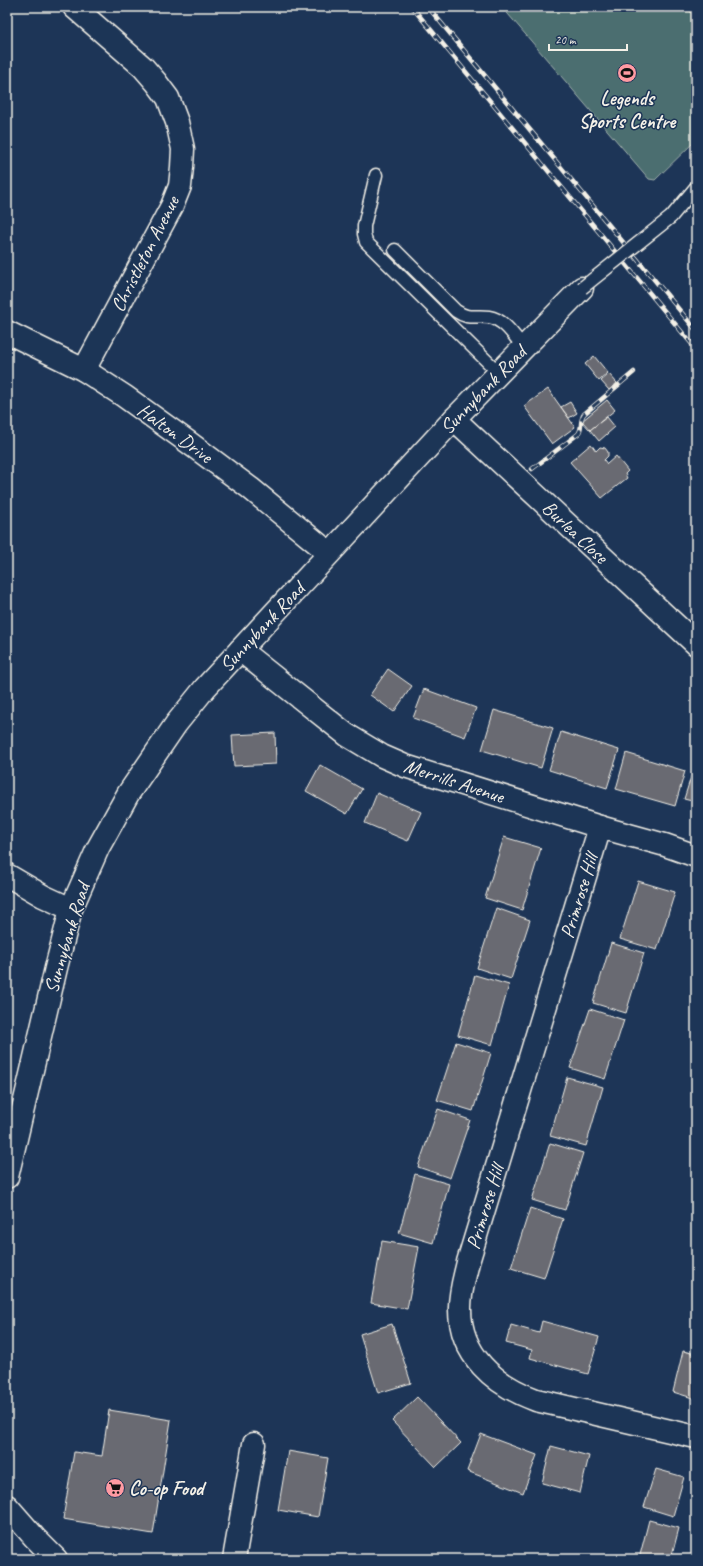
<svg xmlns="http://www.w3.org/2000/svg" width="703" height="1566" font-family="Caveat,sans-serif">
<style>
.pitch{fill:#4c6e6f;stroke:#a0b0ac}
.building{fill:#696a72;stroke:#f4f1e8}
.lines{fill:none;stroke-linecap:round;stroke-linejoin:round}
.lane-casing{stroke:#f4f1e8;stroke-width:15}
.street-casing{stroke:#f4f1e8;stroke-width:25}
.lane{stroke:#1d3557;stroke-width:12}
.street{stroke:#1d3557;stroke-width:22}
.rail-casing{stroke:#f4f1e8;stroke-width:4.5}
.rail{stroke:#1d3557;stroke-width:3;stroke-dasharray:9;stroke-linecap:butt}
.lane-bridge-casing{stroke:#f4f1e8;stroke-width:15;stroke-linecap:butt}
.lane-bridge{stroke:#1d3557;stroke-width:12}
.labels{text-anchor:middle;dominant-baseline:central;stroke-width:3;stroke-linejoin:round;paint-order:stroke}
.poi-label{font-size:20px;font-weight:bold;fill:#f4f1e8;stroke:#1d3557}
.street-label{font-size:20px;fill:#f4f1e8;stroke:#1d3557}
</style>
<rect width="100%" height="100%" fill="#1d3557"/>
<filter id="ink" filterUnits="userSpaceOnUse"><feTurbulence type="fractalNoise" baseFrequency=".025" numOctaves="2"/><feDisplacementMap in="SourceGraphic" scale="8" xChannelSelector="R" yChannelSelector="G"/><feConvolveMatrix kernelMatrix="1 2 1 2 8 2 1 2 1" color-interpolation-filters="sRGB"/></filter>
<g filter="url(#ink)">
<path class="pitch" d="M 502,7 L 696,7 L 696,140 L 655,180 L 649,179 Z"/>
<g class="building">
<path d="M 594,356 L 608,373 L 599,381 L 585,364 Z"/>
<path d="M 609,374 L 617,383 L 609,390 L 601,381 Z"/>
<path d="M 548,389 L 575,427 L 552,444 L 524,406 Z"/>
<path d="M 607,400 L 615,410 L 590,430 L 582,421 Z"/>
<path d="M 570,402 L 577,413 L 569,418 L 561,407 Z"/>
<path d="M 607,417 L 615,427 L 599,441 L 590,430 Z"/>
<path d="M 591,444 L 596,451 L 600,447 L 605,448 L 608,452 L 608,456 L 604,460 L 607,464 L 616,456 L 628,471 L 625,474 L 627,478 L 602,498 L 570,462 Z"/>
<path d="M 388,669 L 412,686 L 394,712 L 370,695 Z"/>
<path d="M 424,689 L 476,708 L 465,737 L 413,718 Z"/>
<path d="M 494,710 L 553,728 L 541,768 L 482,750 Z"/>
<path d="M 561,732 L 619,750 L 607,788 L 549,770 Z"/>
<path d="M 275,733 L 276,764 L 234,766 L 232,735 Z"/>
<path d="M 626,753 L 685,771 L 675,806 L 616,789 Z"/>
<path d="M 696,761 L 696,802 L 684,799 Z"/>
<path d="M 320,765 L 362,789 L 347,814 L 306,791 Z"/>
<path d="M 377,793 L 421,812 L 408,841 L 365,823 Z"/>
<path d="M 504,837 L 541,848 L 522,910 L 485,898 Z"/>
<path d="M 638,881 L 675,892 L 657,950 L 620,939 Z"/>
<path d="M 496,908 L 530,920 L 511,979 L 477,968 Z"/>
<path d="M 611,943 L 644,953 L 626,1013 L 593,1003 Z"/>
<path d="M 475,975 L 509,985 L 492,1045 L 458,1035 Z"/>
<path d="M 590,1009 L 624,1020 L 605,1079 L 570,1068 Z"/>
<path d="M 456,1042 L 491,1053 L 473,1111 L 437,1100 Z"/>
<path d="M 567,1077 L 603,1087 L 586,1146 L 550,1136 Z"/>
<path d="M 438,1109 L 470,1120 L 450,1178 L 418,1167 Z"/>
<path d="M 550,1143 L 583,1153 L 565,1210 L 532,1200 Z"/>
<path d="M 415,1174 L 449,1184 L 433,1243 L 399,1233 Z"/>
<path d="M 530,1208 L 563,1219 L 544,1278 L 511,1268 Z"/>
<path d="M 382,1241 L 419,1247 L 407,1309 L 371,1303 Z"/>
<path d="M 542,1321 L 599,1337 L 588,1374 L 530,1358 L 532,1350 L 506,1343 L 511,1325 L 539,1333 Z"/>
<path d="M 392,1324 L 411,1383 L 378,1393 L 360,1334 Z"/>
<path d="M 683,1351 L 696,1354 L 696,1399 L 673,1392 Z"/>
<path d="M 417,1397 L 461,1443 L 436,1467 L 392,1421 Z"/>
<path d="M 109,1410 L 171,1420 L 153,1534 L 63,1519 L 74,1452 L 102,1456 Z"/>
<path d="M 481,1434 L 537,1455 L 523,1493 L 467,1471 Z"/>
<path d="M 551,1446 L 589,1456 L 580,1493 L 542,1483 Z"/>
<path d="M 288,1451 L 328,1458 L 318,1517 L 278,1510 Z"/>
<path d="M 656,1469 L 684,1477 L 673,1516 L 644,1507 Z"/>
<path d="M 649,1520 L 679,1528 L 671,1559 L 639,1559 Z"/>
</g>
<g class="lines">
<g class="lane-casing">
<g id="lane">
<path d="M 376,175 L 364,226 L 364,234 L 366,242 L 499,373"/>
<path d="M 671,217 L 696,187"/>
<path d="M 395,250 L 456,311 C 469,320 474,315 489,317 C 504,319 515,337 524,348"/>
</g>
</g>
<g class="street-casing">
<g id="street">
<path d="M 74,7 L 143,67 L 156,82 L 168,98 L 177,122 L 183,149 L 182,167 L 180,186 L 172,206 L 84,370"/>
<path d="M 7,332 L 84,370 L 124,396 L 188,442 L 250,488 L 329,553"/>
<path d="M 454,419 L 696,644"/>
<path d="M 240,650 L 347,735 L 382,756 L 405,766 L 600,827 L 665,845 L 696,856"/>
<path d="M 600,827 L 468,1262 C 465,1276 460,1291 460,1307 C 459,1355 495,1385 536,1400 L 696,1437"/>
<path d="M 7,875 L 43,896 L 71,909"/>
<path d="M 7,1177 L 56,968 L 71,909 L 98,848 L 128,794 L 176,724 L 205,688 L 454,419 L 582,288"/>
<path d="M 7,1506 L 35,1538 L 56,1559"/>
<path d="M 234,1559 L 254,1444"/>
</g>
</g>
<use href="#lane" class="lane"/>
<use href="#street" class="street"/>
<g class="rail-casing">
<g id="rail">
<path d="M 412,7 L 696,349"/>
<path d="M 428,7 L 696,330"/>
<path d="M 532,469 L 578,434 C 583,428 579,421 584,414 L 634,372"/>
</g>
</g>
<use href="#rail" class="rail"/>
<g class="lane-bridge-casing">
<path id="lane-bridge" d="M 582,288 L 671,217"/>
</g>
<use href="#lane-bridge" class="lane-bridge"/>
</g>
</g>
<defs>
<g id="stadium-disc" transform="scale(1)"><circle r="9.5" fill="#ff9aa2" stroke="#1d3557"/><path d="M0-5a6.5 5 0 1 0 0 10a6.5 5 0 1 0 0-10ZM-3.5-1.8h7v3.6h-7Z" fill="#111"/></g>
<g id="supermarket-disc" transform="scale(1)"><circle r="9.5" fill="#ff9aa2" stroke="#1d3557"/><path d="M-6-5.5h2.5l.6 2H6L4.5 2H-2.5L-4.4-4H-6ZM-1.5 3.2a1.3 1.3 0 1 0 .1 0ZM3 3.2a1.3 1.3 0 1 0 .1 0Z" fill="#111"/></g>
</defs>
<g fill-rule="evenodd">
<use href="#stadium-disc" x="627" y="73"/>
<use href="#supermarket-disc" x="115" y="1488"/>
</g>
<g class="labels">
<g class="poi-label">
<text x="627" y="98">Legends<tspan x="627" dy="23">Sports Centre</tspan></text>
<text x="129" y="1488" text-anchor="start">Co-op Food</text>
</g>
<g class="street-label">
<text transform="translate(145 254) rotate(-63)">Christleton Avenue</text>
<text transform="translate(483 390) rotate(-46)">Sunnybank Road</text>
<text transform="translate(175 433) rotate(36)">Halton Drive</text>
<text transform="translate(575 532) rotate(43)">Burlea Close</text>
<text transform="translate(262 627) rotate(-47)">Sunnybank Road</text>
<text transform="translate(454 781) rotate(18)">Merrills Avenue</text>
<text transform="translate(579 896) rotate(-73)">Primrose Hill</text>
<text transform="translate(67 938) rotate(-73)">Sunnybank Road</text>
<text transform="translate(485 1207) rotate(-73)">Primrose Hill</text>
</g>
</g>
<rect width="703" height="1566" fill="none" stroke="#1d3557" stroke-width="24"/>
<rect x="12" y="12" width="679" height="1542" fill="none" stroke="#f4f1e8" stroke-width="1.5" filter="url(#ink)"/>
<path d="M549 44v6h78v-6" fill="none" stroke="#f4f1e8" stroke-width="2"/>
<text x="555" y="44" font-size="12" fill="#f4f1e8" stroke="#1d3557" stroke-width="3" paint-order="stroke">20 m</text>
</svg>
